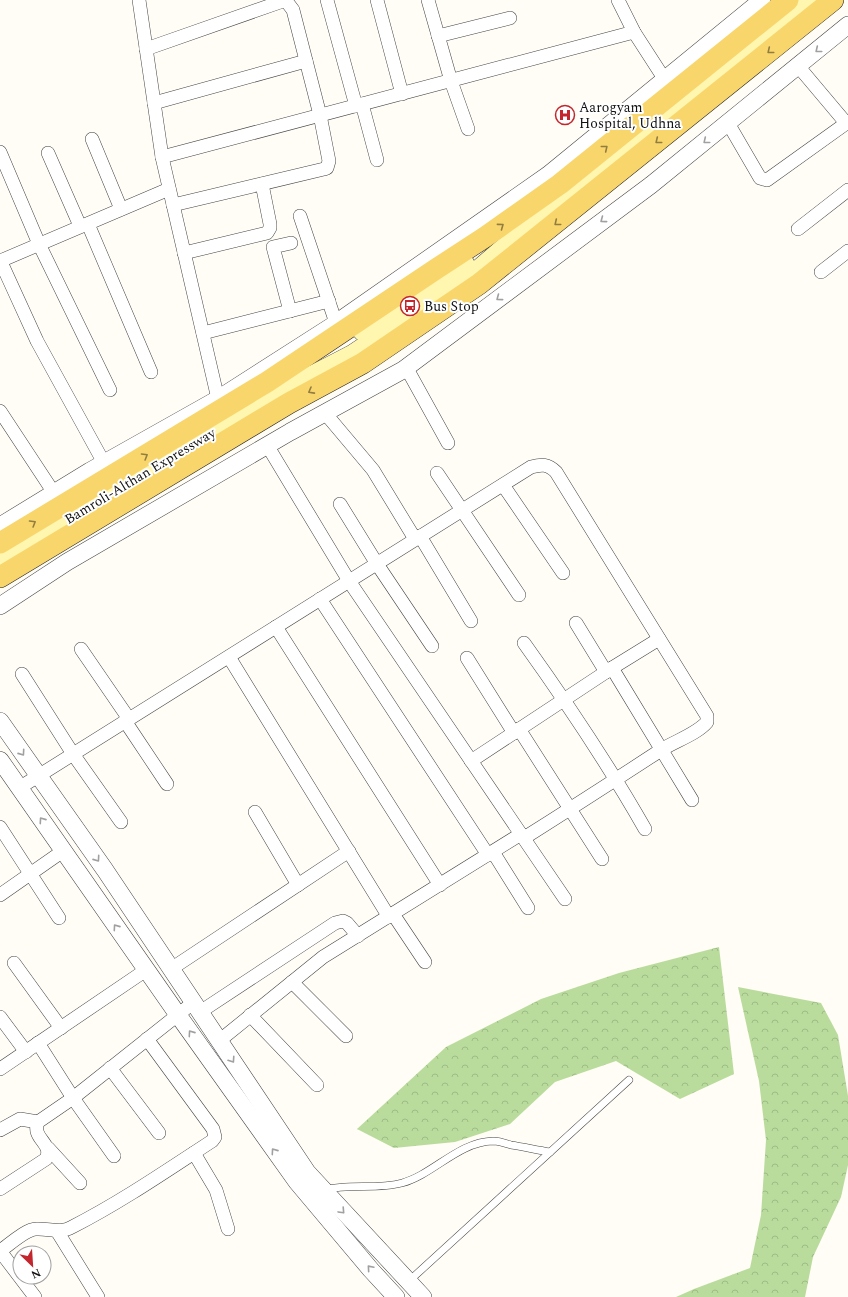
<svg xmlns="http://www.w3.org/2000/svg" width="848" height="1297" font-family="Spectral,serif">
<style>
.forest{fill:url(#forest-crowns)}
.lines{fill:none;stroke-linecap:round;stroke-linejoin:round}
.service-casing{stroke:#444;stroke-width:8}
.minor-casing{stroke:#444;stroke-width:14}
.tertiary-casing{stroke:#444;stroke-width:18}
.secondary-casing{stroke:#333;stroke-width:20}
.primary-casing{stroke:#222;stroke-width:22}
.service{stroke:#fff;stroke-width:7}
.minor{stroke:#fff;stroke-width:13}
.tertiary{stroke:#fff;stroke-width:17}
.secondary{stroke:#fff6b0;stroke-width:19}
.primary{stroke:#f9d66b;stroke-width:21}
.oneway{stroke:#a0a0a0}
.oneway2{stroke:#917d42}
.labels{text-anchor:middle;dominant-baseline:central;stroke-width:4;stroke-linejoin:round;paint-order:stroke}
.poi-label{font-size:14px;fill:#111;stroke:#fff;text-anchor:start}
.street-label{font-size:14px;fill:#111;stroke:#fff}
</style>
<defs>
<pattern id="forest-crowns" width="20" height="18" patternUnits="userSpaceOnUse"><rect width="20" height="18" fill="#b9dc9c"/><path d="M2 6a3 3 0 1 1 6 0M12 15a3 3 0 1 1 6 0" fill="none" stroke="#9ebc85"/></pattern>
</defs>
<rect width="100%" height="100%" fill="#fffdf5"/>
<g class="forest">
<path d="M 719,947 L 734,1074 L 680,1099 L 616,1061 L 555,1082 L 510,1124 L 455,1142 L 394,1148 L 357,1129 L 446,1047 L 541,999 L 619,973 Z"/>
<path d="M 738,987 L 821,1003 L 838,1035 L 848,1096 L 848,1165 L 841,1197 L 813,1257 L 805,1297 L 676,1297 L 694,1289 L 750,1268 L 761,1215 L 766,1140 L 759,1081 Z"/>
</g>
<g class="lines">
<g class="service-casing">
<g id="service">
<path d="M 324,1190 C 349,1183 377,1190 402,1183 C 434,1174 458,1142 493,1141 C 498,1141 505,1143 511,1145 C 524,1147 537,1150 550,1152"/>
<path d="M 409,1281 L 629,1080"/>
</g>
</g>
<g class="minor-casing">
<g id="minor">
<path d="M 139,0 L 162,157 L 218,399"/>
<path d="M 327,0 L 356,106"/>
<path d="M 377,0 L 402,94"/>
<path d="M 428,0 L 451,81 L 468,129"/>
<path d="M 618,0 L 634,32 L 665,80"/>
<path d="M 438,36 L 510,18"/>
<path d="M 146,49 L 283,1 L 287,2 L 293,10 L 320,115 L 329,161 L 327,168 L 324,169 L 173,205"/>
<path d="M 798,66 L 846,123"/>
<path d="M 154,103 L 306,61"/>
<path d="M 362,104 L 377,160"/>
<path d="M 728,123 L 760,178 L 767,180 L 848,122"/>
<path d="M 92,139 L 121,209"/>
<path d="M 0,152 L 39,244 L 110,390"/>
<path d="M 48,153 L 80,226"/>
<path d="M 162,157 L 634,32"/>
<path d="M 300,216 L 336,323"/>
<path d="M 88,224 L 151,372"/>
<path d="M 798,229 L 848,190"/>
<path d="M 184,253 L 267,233 L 270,228 L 270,224 L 262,184"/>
<path d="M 0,260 L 37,341 L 104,463"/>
<path d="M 0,261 L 169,189"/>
<path d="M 821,272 L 848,251"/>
<path d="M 290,311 L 273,247 L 291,243"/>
<path d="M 203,333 L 329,301"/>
<path d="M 406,367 L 448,443"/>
<path d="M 0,411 L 54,493"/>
<path d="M 325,413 L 373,470 L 415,539"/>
<path d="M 267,445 L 349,581 L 565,899"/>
<path d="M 437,473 L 519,595"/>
<path d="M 503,485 L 563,573"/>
<path d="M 340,504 L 377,564 L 432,646"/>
<path d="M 420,536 L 471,621"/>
<path d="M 320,599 L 488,855"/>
<path d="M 576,623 L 606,672"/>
<path d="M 276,627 L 440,885"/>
<path d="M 524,643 C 567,703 608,764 645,829"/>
<path d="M 81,649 L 129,719"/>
<path d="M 229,657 L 389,917"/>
<path d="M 467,658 L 514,733"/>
<path d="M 612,668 L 692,800"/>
<path d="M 22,674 L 73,754 L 121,822"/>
<path d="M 125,721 L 167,784"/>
<path d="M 519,729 L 602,859"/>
<path d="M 471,761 L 612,668 L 659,639"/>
<path d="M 19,788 L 531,467 C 542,464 548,464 556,472 L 707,716 L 707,722 C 697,734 675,741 661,750 C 615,780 570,809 524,838"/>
<path d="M 255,812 L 298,885"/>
<path d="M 0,827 L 59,918"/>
<path d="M 493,852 L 528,908"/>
<path d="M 0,895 L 63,851"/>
<path d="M 393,914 L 425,962"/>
<path d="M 14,963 L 61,1028"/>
<path d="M 171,969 L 349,851"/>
<path d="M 292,982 L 346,1036"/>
<path d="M 200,1012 L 335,923 L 343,921 L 347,923 L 358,936"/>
<path d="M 250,1015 L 317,1085"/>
<path d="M 0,1017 L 26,1052"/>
<path d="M 219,1041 L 323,957 L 521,834"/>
<path d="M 38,1043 L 73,1098 L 114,1156"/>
<path d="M 110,1068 L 159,1133"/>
<path d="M 0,1069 L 146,970"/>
<path d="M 0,1130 L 20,1119 L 38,1122"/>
<path d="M 48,1148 L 80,1183"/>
<path d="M 194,1153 L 216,1190 L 228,1229"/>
<path d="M 0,1189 L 46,1159 C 54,1143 31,1139 38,1122 L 73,1098 L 194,1002"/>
<path d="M 57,1231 L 98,1297"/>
<path d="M 0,1251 C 9,1245 26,1229 36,1229 C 49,1228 60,1234 72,1227 C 121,1202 166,1171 212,1141 L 215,1137 L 213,1129 L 147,1039"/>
<path d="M 0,1251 L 35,1297"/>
</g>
</g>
<g class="tertiary-casing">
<g id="tertiary">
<path d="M 0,526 L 90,471 L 218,399 L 332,326 L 548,175 L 762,0"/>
<path d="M 0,606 L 67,562 L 290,432 L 403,370 L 651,185 L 848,25"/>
<path d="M 0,721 L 105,870 L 307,1172 L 423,1297"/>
<path d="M 0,760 L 178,1015 L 297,1182 L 371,1270 L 396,1297"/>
</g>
</g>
<g class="secondary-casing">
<g id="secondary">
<path d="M 362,331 L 465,264"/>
<path d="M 0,560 L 280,392 L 353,354 L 473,274 L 529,226 L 569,196 L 811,0"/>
</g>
</g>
<g class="primary-casing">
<g id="primary">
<path d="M 0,543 L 267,382 L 436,269 L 485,237 L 560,184 L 788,0"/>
<path d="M 0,577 L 289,403 L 363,363 L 479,284 L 833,0"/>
</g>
</g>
<use href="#service" class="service"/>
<use href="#minor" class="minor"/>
<use href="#tertiary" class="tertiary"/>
<use href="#secondary" class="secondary"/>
<use href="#primary" class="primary"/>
</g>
<defs><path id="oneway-chevron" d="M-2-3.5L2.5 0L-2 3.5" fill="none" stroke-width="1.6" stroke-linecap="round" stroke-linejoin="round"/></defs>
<g class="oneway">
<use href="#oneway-chevron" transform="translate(818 50) rotate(141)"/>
<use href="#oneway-chevron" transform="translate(706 141) rotate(141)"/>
<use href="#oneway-chevron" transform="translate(603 220) rotate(143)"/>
<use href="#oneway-chevron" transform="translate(499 298) rotate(143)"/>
<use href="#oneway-chevron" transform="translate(22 753) rotate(55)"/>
<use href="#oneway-chevron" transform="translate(42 820) rotate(-125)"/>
<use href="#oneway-chevron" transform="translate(97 859) rotate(55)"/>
<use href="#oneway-chevron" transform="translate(116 927) rotate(-125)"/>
<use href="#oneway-chevron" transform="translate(191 1033) rotate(-125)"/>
<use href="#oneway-chevron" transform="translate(232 1060) rotate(56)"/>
<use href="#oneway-chevron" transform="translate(274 1151) rotate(-125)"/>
<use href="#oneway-chevron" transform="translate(342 1211) rotate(47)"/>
<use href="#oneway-chevron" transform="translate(370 1268) rotate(-131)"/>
</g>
<g class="oneway2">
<use href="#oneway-chevron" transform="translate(770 51) rotate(141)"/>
<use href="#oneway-chevron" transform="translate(658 141) rotate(141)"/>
<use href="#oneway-chevron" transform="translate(605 148) rotate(-39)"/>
<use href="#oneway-chevron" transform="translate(557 223) rotate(141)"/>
<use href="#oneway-chevron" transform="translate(501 226) rotate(-36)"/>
<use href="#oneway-chevron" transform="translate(311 391) rotate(151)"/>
<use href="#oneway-chevron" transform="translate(145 456) rotate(-31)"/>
<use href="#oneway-chevron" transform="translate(33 523) rotate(-31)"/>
</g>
<defs>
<g id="hospital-ring" transform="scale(1)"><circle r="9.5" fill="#fff" stroke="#c4262e" stroke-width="1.5"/><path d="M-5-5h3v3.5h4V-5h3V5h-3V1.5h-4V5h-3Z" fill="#c4262e"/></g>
<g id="bus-ring" transform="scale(1)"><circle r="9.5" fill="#fff" stroke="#c4262e" stroke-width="1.5"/><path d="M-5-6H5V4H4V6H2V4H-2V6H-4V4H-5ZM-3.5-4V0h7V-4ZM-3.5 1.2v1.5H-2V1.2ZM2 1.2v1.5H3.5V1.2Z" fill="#c4262e"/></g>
</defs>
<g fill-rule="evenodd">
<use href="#hospital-ring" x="565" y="115"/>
<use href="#bus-ring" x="410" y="306"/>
</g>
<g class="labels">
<g class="poi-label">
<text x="579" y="107">Aarogyam<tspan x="579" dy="16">Hospital, Udhna</tspan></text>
<text x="424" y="306">Bus Stop</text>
</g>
<g class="street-label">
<text transform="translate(140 476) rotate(-31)">Bamroli-Althan Expressway</text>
</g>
</g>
<g transform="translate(32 1265) rotate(155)"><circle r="19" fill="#ffffff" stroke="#a0a0a0"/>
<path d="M0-3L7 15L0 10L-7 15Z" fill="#c4262e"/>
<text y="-6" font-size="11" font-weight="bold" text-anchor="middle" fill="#111111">N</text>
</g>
</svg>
